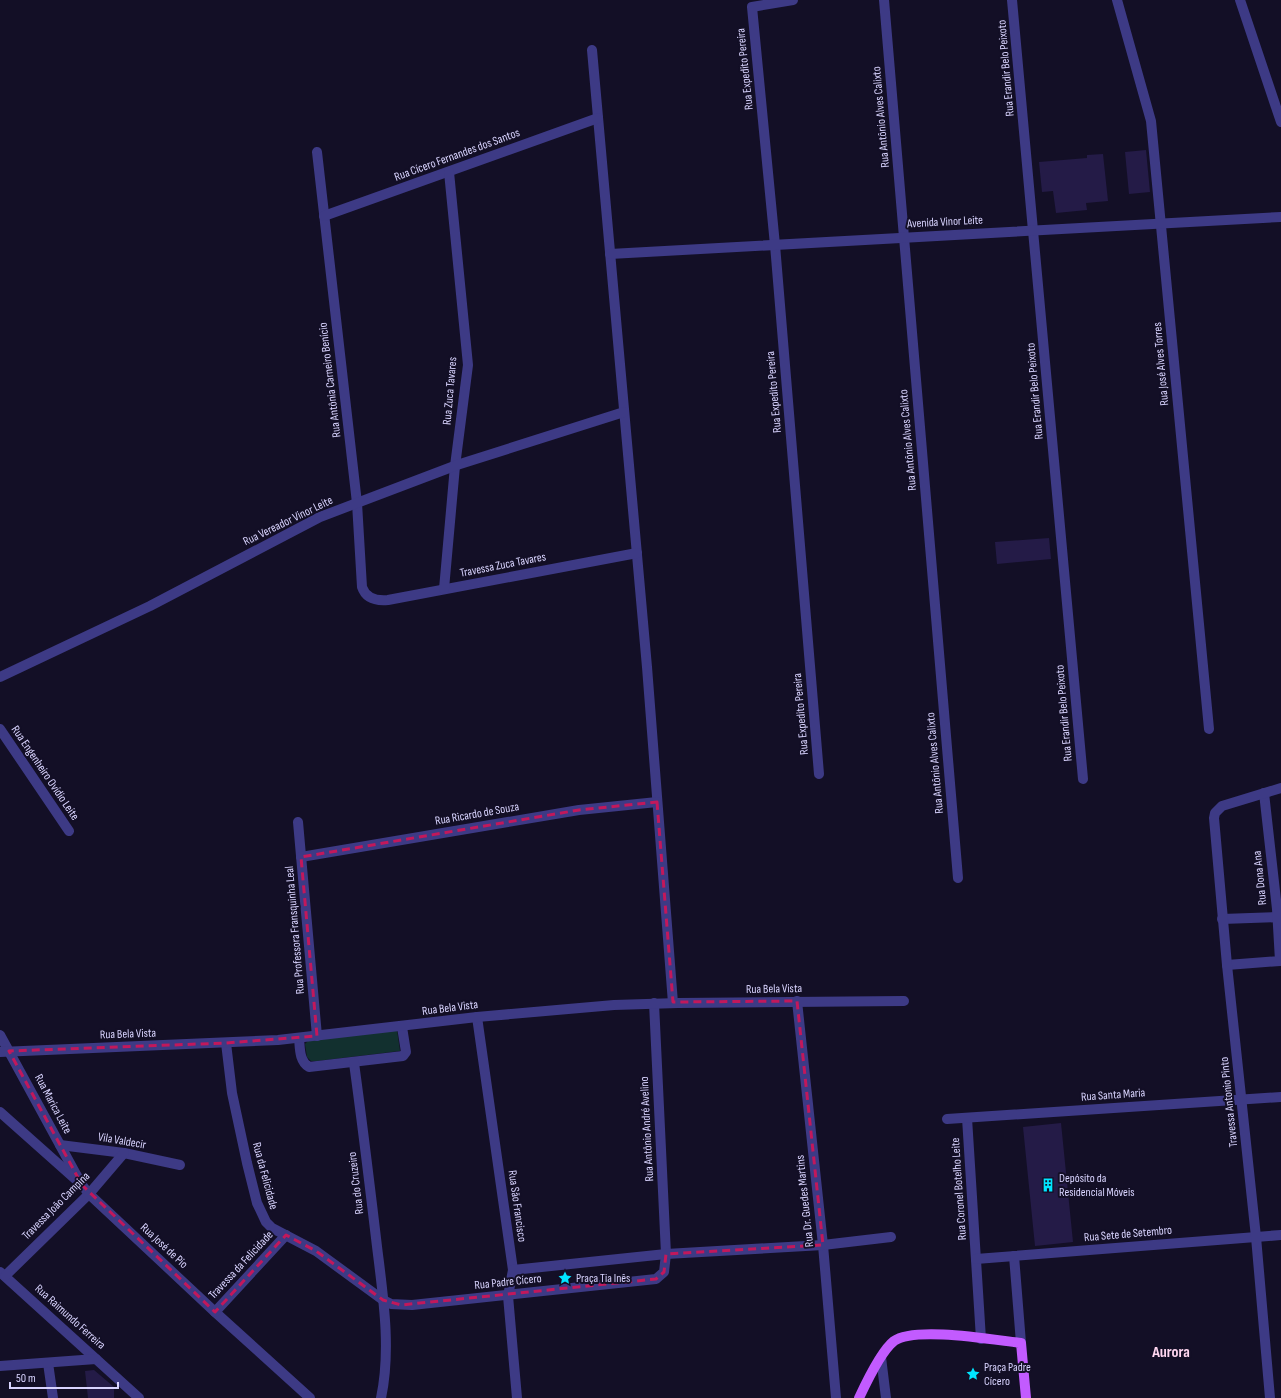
<svg xmlns="http://www.w3.org/2000/svg" width="1281" height="1398" font-family="'Sofia Sans Condensed',sans-serif">
<style>
.green{fill:#12302f}
.building{fill:#241b47}
.lines{fill:none;stroke-linecap:round;stroke-linejoin:round}
.minor{stroke:#3d3a85;stroke-width:10}
.major{stroke:#c25bff;stroke-width:10}
.marked{fill:none;stroke:#c2185b;stroke-width:3;stroke-dasharray:8 5;stroke-linejoin:round}
.labels{text-anchor:middle;dominant-baseline:central;stroke-width:4;stroke-linejoin:round;paint-order:stroke}
.street-label{font-size:12px;fill:#d9d4ff;stroke:#130f26}
.poi-label{font-size:12px;fill:#d9d4ff;stroke:#130f26;text-anchor:start}
.district-label{font-size:16px;font-weight:bold;fill:#ffd6f0;stroke:#130f26}
</style>
<rect width="100%" height="100%" fill="#130f26"/>
<path class="green" d="M 397,1030 L 400,1051 L 317,1061 L 311,1061 L 307,1057 L 305,1044 L 308,1041 Z"/>
<g class="building">
<path d="M 1146,150 L 1150,192 L 1129,194 L 1125,152 Z"/>
<path d="M 1103,154 L 1108,201 L 1086,203 L 1087,210 L 1056,213 L 1053,191 L 1042,192 L 1039,162 L 1087,158 L 1087,155 Z"/>
<path d="M 1049,538 L 1051,559 L 997,564 L 995,542 Z"/>
<path d="M 1061,1123 L 1073,1242 L 1035,1246 L 1023,1127 Z"/>
<path d="M 94,1370 L 114,1387 L 114,1398 L 88,1398 L 85,1371 Z"/>
</g>
<g class="lines">
<g class="minor">
<path d="M 793,0 L 752,7 L 775,245 L 819,774"/>
<path d="M 884,0 L 958,878"/>
<path d="M 1012,0 L 1083,779"/>
<path d="M 1117,0 L 1151,121 L 1209,729"/>
<path d="M 1240,0 L 1281,122"/>
<path d="M 592,50 L 647,667 L 673,1003"/>
<path d="M 317,152 L 357,503 L 362,587 C 366,599 377,601 388,600 L 637,553"/>
<path d="M 324,216 L 598,118"/>
<path d="M 610,254 L 1281,217"/>
<path d="M 444,589 L 455,466 L 468,365 L 449,172"/>
<path d="M 0,677 L 150,606 L 320,517 L 457,465 L 624,412"/>
<path d="M 0,729 L 69,831"/>
<path d="M 298,822 L 317,1036"/>
<path d="M 301,857 L 579,810 L 657,802"/>
<path d="M 1222,919 L 1281,917"/>
<path d="M 1227,965 L 1280,961 L 1277,909 L 1264,793"/>
<path d="M 797,1001 L 823,1245 L 836,1398"/>
<path d="M 477,1017 L 513,1270 L 508,1296 L 517,1398"/>
<path d="M 0,1035 L 78,1178"/>
<path d="M 299,1038 C 300,1048 299,1061 309,1067 L 403,1056 L 406,1052 L 402,1027"/>
<path d="M 226,1043 L 232,1093 L 247,1163 L 257,1203 L 266,1222 L 272,1228 L 316,1251 L 383,1300 L 391,1304 L 412,1305 L 656,1279 L 664,1272 L 666,1254 L 654,1003"/>
<path d="M 0,1052 L 278,1040 L 477,1017 L 614,1005 L 678,1003 L 904,1001"/>
<path d="M 354,1063 C 362,1121 369,1179 376,1238 C 382,1290 392,1346 381,1398"/>
<path d="M 0,1112 L 82,1185 L 89,1194 L 215,1312 L 310,1398"/>
<path d="M 967,1118 L 981,1339"/>
<path d="M 947,1119 L 1281,1097"/>
<path d="M 60,1145 L 124,1153 L 180,1165"/>
<path d="M 1014,1256 L 1021,1343"/>
<path d="M 976,1259 L 1281,1235"/>
<path d="M 513,1270 L 666,1254 L 823,1245 L 891,1237"/>
<path d="M 0,1272 L 139,1398"/>
<path d="M 5,1276 L 89,1194 L 124,1153"/>
<path d="M 215,1312 L 286,1235"/>
<path d="M 881,1357 L 886,1398"/>
<path d="M 48,1363 L 53,1398"/>
<path d="M 0,1366 L 96,1359"/>
<path d="M 1270,1398 L 1256,1237 L 1227,965 L 1214,818 L 1215,813 L 1222,806 L 1281,788"/>
</g>
<path class="major" d="M 859,1398 C 866,1383 881,1351 894,1341 C 915,1326 994,1340 1021,1343 L 1026,1398"/>
</g>
<path class="marked" d="M 657,802 L 673,1002 L 797,1001 L 823,1245 L 666,1254 L 664,1272 L 656,1279 L 401,1305 L 383,1300 L 316,1251 L 286,1235 L 215,1312 L 82,1185 L 9,1051 L 226,1043 L 317,1036 L 301,857 L 579,810 Z"/>
<defs>
<g id="building-bare" transform="scale(1.08)"><path d="M-4-6H4V6H1V3H-1V6H-4ZM-2.5-4.3h1.7v1.8h-1.7ZM.8-4.3h1.7v1.8H.8ZM-2.5-1h1.7V.8h-1.7ZM.8-1h1.7V.8H.8Z" fill="#00e5ff" stroke="#130f26" stroke-width="2.5" paint-order="stroke"/></g>
<g id="sight-bare" transform="scale(1.08)"><path d="M0-6L1.8-2.2L6-1.7L2.9 1.2L3.7 5.4L0 3.3L-3.7 5.4L-2.9 1.2L-6-1.7L-1.8-2.2Z" fill="#00e5ff" stroke="#130f26" stroke-width="2.5" paint-order="stroke"/></g>
</defs>
<g fill-rule="evenodd">
<use href="#building-bare" x="1048" y="1185"/>
<use href="#sight-bare" x="565" y="1278"/>
<use href="#sight-bare" x="973" y="1374"/>
</g>
<g class="labels">
<g class="street-label">
<text transform="translate(1006 68) rotate(-95)">Rua Erandir Belo Peixoto</text>
<text transform="translate(745 69) rotate(-96)">Rua Expedito Pereira</text>
<text transform="translate(881 117) rotate(-95)">Rua Antônio Alves Calixto</text>
<text transform="translate(457 155) rotate(-20)">Rua Cícero Fernandes dos Santos</text>
<text transform="translate(945 222) rotate(-3)">Avenida Vinor Leite</text>
<text transform="translate(1161 364) rotate(-95)">Rua José Alves Torres</text>
<text transform="translate(330 380) rotate(-97)">Rua Antônia Carneiro Benício</text>
<text transform="translate(450 391) rotate(-85)">Rua Zuca Tavares</text>
<text transform="translate(1035 391) rotate(-95)">Rua Erandir Belo Peixoto</text>
<text transform="translate(774 392) rotate(-95)">Rua Expedito Pereira</text>
<text transform="translate(908 440) rotate(-95)">Rua Antônio Alves Calixto</text>
<text transform="translate(288 521) rotate(-26)">Rua Vereador Vinor Leite</text>
<text transform="translate(503 565) rotate(-11)">Travessa Zuca Tavares</text>
<text transform="translate(1064 713) rotate(-95)">Rua Erandir Belo Peixoto</text>
<text transform="translate(801 714) rotate(-95)">Rua Expedito Pereira</text>
<text transform="translate(935 763) rotate(-95)">Rua Antônio Alves Calixto</text>
<text transform="translate(45 773) rotate(56)">Rua Engenheiro Ovídio Leite</text>
<text transform="translate(477 814) rotate(-10)">Rua Ricardo de Souza</text>
<text transform="translate(1260 878) rotate(-96)">Rua Dona Ana</text>
<text transform="translate(295 930) rotate(-95)">Rua Professora Fransquinha Leal</text>
<text transform="translate(774 989) rotate(-1)">Rua Bela Vista</text>
<text transform="translate(450 1008) rotate(-7)">Rua Bela Vista</text>
<text transform="translate(128 1034) rotate(-2)">Rua Bela Vista</text>
<text transform="translate(1113 1095) rotate(-4)">Rua Santa Maria</text>
<text transform="translate(1229 1102) rotate(-96)">Travessa Antonio Pinto</text>
<text transform="translate(53 1104) rotate(62)">Rua Marica Leite</text>
<text transform="translate(647 1129) rotate(-93)">Rua Antônio André Avelino</text>
<text transform="translate(122 1141) rotate(10)">Vila Valdecir</text>
<text transform="translate(265 1176) rotate(75)">Rua da Felicidade</text>
<text transform="translate(356 1183) rotate(-97)">Rua do Cruzeiro</text>
<text transform="translate(959 1189) rotate(-94)">Rua Coronel Botelho Leite</text>
<text transform="translate(805 1201) rotate(-96)">Rua Dr. Guedes Martins</text>
<text transform="translate(56 1206) rotate(-45)">Travessa João Campina</text>
<text transform="translate(517 1206) rotate(82)">Rua São Francisco</text>
<text transform="translate(1128 1234) rotate(-5)">Rua Sete de Setembro</text>
<text transform="translate(164 1246) rotate(43)">Rua José de Pio</text>
<text transform="translate(241 1265) rotate(-47)">Travessa da Felicidade</text>
<text transform="translate(508 1282) rotate(-6)">Rua Padre Cícero</text>
<text transform="translate(70 1317) rotate(42)">Rua Raimundo Ferreira</text>
</g>
<g class="poi-label">
<text x="1059" y="1178">Depósito da<tspan x="1059" dy="14">Residencial Móveis</tspan></text>
<text x="576" y="1278">Praça Tia Inês</text>
<text x="984" y="1367">Praça Padre<tspan x="984" dy="14">Cícero</tspan></text>
</g>
<g class="district-label">
<text x="1171" y="1352">Aurora</text>
</g>
</g>
<path d="M10 1382v6h108v-6" fill="none" stroke="#d9d4ff" stroke-width="2"/>
<text x="16" y="1382" font-size="12" fill="#d9d4ff" stroke="#130f26" stroke-width="3" paint-order="stroke">50 m</text>
</svg>
